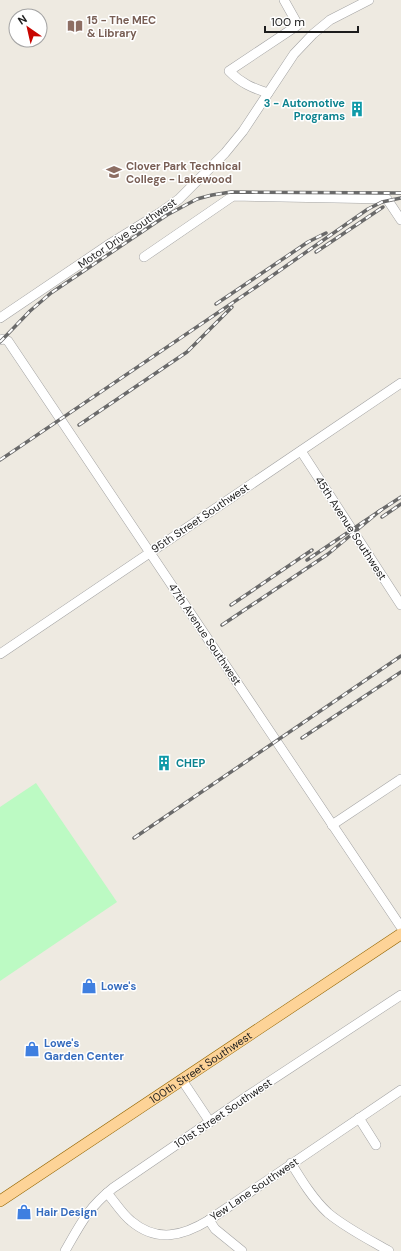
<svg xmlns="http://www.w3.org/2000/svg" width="401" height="1251" font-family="'DM Sans',sans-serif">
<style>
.park{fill:#bcfac3}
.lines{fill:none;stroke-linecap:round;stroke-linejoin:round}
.minor-casing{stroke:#a3a3a3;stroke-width:10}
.major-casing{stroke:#946600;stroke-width:12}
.minor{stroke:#fff;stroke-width:9}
.major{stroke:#fdd397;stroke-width:11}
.rail-casing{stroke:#6a6a6a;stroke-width:3.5}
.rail{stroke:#fff;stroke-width:2;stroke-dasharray:6;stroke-linecap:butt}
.labels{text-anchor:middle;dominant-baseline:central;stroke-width:3;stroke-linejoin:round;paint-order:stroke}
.education-label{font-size:11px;font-weight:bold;fill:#785e54;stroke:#fff;text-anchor:start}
.culture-label{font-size:11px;font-weight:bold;fill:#0d838f;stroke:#fff;text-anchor:end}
.street-label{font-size:11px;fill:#1c1c1c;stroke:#fff}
.shop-label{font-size:11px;font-weight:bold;fill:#366cbe;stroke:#fff;text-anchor:start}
</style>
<rect width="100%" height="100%" fill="#eeeae1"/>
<path class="park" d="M 36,783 L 117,902 L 0,981 L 0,807 Z"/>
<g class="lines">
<g class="minor-casing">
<g id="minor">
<path d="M 268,93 C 252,88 241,83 229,71 L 298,25 L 284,0"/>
<path d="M 144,257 L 233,196 L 387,199 L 401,220"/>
<path d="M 0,318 L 111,243 L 161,212 L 179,199 L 225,153 L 243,131 L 294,54 L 313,34 L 330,20 L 369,0"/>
<path d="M 0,340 L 4,339 L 8,341 L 401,927"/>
<path d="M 301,451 L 401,605"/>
<path d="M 0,654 L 401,383"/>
<path d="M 332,825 L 401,779"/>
<path d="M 182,1080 L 210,1122"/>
<path d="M 359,1118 L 376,1145"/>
<path d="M 291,1163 C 302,1181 313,1199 328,1213 C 346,1228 368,1239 389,1251"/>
<path d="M 107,1193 C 115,1202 122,1214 131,1221 C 157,1243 183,1236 209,1220 L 401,1090"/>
<path d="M 209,1220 L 215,1229 L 242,1251"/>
<path d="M 65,1251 C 81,1223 88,1208 113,1188 L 249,1095 L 401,995"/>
</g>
</g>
<g class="major-casing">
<g id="major">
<path id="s1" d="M 0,1201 L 401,934"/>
</g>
</g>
<use href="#minor" class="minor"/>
<use href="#major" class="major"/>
<g class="rail-casing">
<g id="rail">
<path d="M 316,252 L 383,207"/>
<path d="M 216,304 L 308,242 L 326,233"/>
<path d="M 0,342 L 30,311 L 51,293 L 167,215 L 197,199 L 212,195 L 231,192 L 401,193"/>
<path d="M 79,425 L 187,352 L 232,307"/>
<path d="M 0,460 L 256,287 L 368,209 L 382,202 L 401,198"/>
<path d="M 378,512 L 401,497"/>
<path d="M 382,517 L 401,504"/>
<path d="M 231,605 L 312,550"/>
<path d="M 222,625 L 328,554 L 381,510 L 307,560"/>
<path d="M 302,738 L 401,672"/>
<path d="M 134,838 L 401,656"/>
</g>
</g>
<use href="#rail" class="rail"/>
</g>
<defs>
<g id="library-bare" transform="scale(1.2)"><path d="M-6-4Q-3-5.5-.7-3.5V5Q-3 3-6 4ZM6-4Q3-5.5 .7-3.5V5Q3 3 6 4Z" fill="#8d6e63" stroke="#fff" stroke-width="2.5" paint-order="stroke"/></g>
<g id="building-bare" transform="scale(1.2)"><path d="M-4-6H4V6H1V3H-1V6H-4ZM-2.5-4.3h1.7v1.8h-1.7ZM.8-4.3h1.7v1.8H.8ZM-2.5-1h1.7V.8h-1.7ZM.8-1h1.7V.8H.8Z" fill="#0f9aa8" stroke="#fff" stroke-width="2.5" paint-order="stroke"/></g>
<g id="university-bare" transform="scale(1.2)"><path d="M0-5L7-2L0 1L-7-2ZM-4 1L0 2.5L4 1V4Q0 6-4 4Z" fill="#8d6e63" stroke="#fff" stroke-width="2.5" paint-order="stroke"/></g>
<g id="shop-bare" transform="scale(1.2)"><path d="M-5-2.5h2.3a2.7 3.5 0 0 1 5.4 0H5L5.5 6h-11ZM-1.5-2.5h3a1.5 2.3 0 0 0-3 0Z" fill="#3f7fe0" stroke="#fff" stroke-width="2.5" paint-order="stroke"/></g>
</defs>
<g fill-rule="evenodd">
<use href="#library-bare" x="75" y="26"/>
<use href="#building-bare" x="357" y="109"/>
<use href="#university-bare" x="114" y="172"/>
<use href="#building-bare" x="164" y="763"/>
<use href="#shop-bare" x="89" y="986"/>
<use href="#shop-bare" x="32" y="1049"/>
<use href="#shop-bare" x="24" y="1212"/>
</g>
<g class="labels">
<g class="education-label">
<text x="87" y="20">15 - The MEC<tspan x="87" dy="13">&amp; Library</tspan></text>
<text x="126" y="166">Clover Park Technical<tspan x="126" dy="13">College - Lakewood</tspan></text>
</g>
<g class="culture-label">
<text x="345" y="103">3 - Automotive<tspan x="345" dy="13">Programs</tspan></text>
<text x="176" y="763" text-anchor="start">CHEP</text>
</g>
<g class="street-label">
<text transform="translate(127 233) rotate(-34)">Motor Drive Southwest</text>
<text transform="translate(200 518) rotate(-34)">95th Street Southwest</text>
<text transform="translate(351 528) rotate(57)">45th Avenue Southwest</text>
<text transform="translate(205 634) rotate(56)">47th Avenue Southwest</text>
<text stroke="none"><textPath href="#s1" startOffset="241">100th Street Southwest</textPath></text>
<text transform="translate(223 1113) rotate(-34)">101st Street Southwest</text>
<text transform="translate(254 1189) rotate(-34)">Yew Lane Southwest</text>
</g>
<g class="shop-label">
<text x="101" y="986">Lowe's</text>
<text x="44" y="1043">Lowe's<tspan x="44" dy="13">Garden Center</tspan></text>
<text x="36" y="1212">Hair Design</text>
</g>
</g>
<g transform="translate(28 28) rotate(326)"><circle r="19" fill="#ffffff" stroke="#a4a4a4"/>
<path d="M0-3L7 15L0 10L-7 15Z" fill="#c80500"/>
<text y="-6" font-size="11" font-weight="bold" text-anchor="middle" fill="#1c1c1c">N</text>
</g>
<path d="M265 26v6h93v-6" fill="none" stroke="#1c1c1c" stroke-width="2"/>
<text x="271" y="26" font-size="12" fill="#1c1c1c" stroke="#ffffff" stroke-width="3" paint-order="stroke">100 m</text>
</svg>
